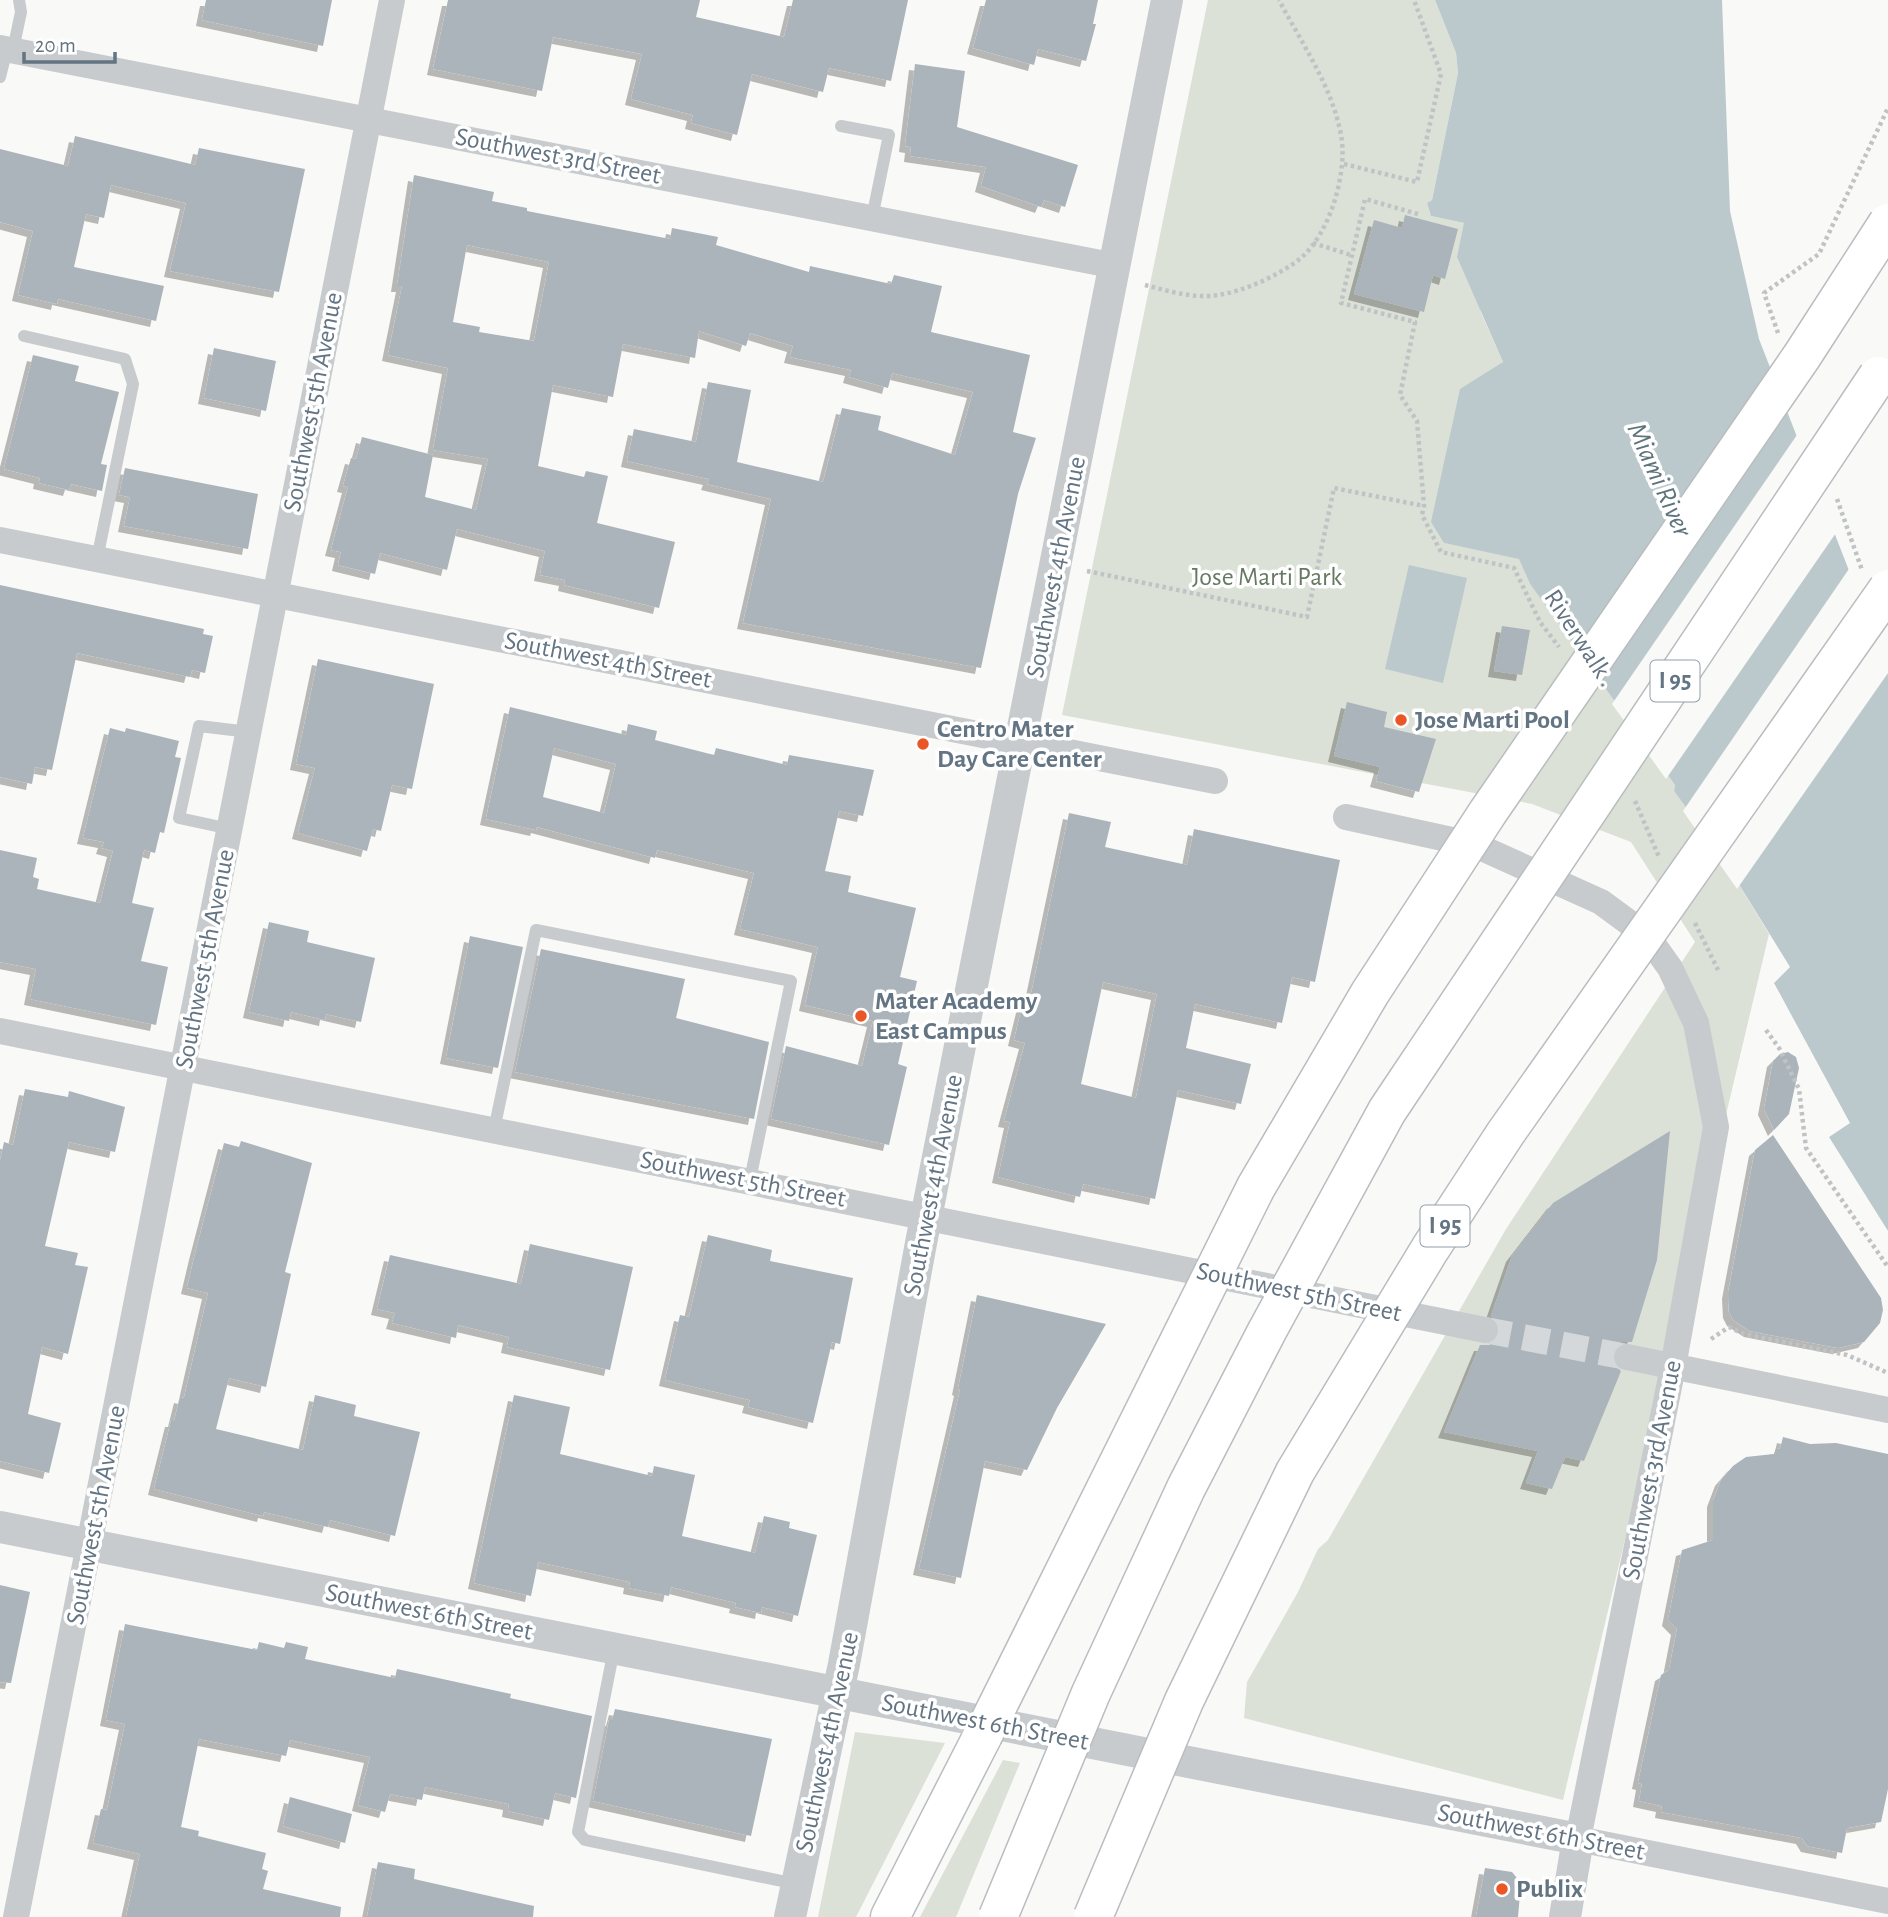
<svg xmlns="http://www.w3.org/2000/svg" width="1888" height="1917" font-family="'Alegreya Sans',sans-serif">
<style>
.green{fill:#dbe1d7}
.water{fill:#bcc9cc}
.pier{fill:#f9f9f7}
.building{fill:#abb4ba;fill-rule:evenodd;filter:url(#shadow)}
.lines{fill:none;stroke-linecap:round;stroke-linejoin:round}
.minor-tunnel{stroke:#d4d8da;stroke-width:26;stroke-dasharray:26 13;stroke-linecap:butt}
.motorway-casing{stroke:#b9bdc0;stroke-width:41}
.path{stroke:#c0c3c5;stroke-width:4.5;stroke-dasharray:3.5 3.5;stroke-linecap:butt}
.service{stroke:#c7cbce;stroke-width:12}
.minor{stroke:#c7cbce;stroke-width:26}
.tertiary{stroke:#c7cbce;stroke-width:32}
.motorway{stroke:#fff;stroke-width:38}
.motorway-bridge-casing{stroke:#b9bdc0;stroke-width:41;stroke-linecap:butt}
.motorway-bridge{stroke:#fff;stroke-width:38}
.poi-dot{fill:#ea5625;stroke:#fff;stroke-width:2.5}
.labels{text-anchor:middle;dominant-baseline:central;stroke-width:7;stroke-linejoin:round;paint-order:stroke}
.shield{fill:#fff;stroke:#929ea8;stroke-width:2}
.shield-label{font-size:24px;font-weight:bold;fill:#637483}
.street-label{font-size:26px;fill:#637483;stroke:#fff}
.park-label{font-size:26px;fill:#667a62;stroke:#fff}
.poi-label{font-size:26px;font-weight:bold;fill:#637483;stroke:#fff;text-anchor:start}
.water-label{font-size:28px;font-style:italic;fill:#5e747c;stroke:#fff}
</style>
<defs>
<filter id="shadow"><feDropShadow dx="-6" dy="6" stdDeviation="0" flood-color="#0004"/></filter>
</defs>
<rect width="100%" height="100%" fill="#f9f9f7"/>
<g class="green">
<path d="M 1208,0 L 1435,0 L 1456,53 L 1458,73 L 1432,200 L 1427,203 L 1431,216 L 1464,223 L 1481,313 L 1503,362 L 1444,543 L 1519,558 L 1530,584 L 1675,785 L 1674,791 L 1722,857 L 1769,934 L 1563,1800 L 1244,1718 L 1247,1682 L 1298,1592 L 1318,1549 L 1328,1540 L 1506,1229 L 1695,942 L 1631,842 L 1532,804 L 1062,715 Z"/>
<path d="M 855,1732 L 945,1743 L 856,1917 L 818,1917 Z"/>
<path d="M 1003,1760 L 1020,1763 L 956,1917 L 920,1917 Z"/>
</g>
<g class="water">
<path d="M 1435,0 L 1722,0 L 1730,211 L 1759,339 L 1888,671 L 1888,1231 L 1829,1137 L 1850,1123 L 1774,983 L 1790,967 L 1722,857 L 1674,791 L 1675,785 L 1530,584 L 1519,559 L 1444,543 L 1431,522 L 1460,389 L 1503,362 L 1457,257 L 1464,223 L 1431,216 L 1427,203 L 1432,200 L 1458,73 L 1456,53 Z"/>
<path d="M 1409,565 L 1467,578 L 1443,683 L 1385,669 Z"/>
</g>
<g class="pier">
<path d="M 1799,432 L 1838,530 L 1666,779 L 1612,704 Z"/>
<path d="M 1851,566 L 1888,662 L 1888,673 L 1737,889 L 1683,811 Z"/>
</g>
<g class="building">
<path d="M 206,0 L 332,0 L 323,46 L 202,20 Z"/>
<path d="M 448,0 L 700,0 L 696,17 L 784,37 L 793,0 L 908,0 L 891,81 L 829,68 L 823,92 L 752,74 L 737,135 L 691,123 L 693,115 L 631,99 L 642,54 L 553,37 L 542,91 L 433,69 Z"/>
<path d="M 986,0 L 1098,0 L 1093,24 L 1096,24 L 1086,61 L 1038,49 L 1034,65 L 973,48 Z"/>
<path d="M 915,64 L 965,71 L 957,127 L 1078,165 L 1065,207 L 1044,200 L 1041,207 L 981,186 L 986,167 L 910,156 L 911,147 L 905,146 Z"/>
<path d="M 75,136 L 195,165 L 199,148 L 305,169 L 279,292 L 170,271 L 186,203 L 111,185 L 104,218 L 86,214 L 74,267 L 164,286 L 156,321 L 58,299 L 57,304 L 18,295 L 33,231 L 0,222 L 0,149 L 68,166 Z"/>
<path d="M 414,175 L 494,192 L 492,201 L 527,208 L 527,211 L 670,239 L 672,228 L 718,237 L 716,245 L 809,272 L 810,266 L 891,284 L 894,275 L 942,286 L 931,332 L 1030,355 L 1013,432 L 1036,438 L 1018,494 L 981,668 L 743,623 L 771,499 L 707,484 L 709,479 L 627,461 L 634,429 L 696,442 L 708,382 L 751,390 L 737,462 L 823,482 L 842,408 L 881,416 L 878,430 L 955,455 L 973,392 L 892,373 L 888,388 L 849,377 L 851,370 L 790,357 L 793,346 L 750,333 L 746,346 L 699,331 L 695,358 L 623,344 L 613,397 L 553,385 L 538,466 L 584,477 L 586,471 L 608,476 L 597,523 L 675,542 L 659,608 L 564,585 L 565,580 L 540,575 L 545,551 L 457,529 L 447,570 L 380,553 L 375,574 L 338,565 L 341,552 L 331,550 L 348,487 L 343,486 L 351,458 L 356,459 L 362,437 L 433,455 L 425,497 L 476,510 L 488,459 L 433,450 L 448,368 L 388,355 L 402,286 L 397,286 ZM 467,245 L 549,262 L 534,341 L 479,332 L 480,327 L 453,322 Z"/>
<path d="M 1405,215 L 1458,229 L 1445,279 L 1433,275 L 1424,312 L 1354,294 L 1374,220 L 1402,228 Z"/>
<path d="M 214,348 L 276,361 L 266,411 L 204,398 Z"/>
<path d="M 33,355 L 79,366 L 75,381 L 119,392 L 101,464 L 107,465 L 102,491 L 71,484 L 69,490 L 39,483 L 40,478 L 4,469 Z"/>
<path d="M 125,468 L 258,494 L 248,549 L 124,526 L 130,497 L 119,495 Z"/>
<path d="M 0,585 L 204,629 L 203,634 L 213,636 L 205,673 L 192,670 L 190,677 L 77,653 L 52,770 L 35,767 L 32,784 L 0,777 Z"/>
<path d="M 1502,626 L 1530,630 L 1522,675 L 1494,671 Z"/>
<path d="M 318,659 L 434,684 L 412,789 L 392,785 L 381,831 L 373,829 L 367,851 L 298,833 L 315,768 L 296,764 Z"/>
<path d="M 1347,702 L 1387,712 L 1384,727 L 1436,739 L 1419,792 L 1376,781 L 1380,767 L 1334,756 Z"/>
<path d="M 510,707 L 626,735 L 628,724 L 657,731 L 655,740 L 714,755 L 716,748 L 787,765 L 789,755 L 874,770 L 863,816 L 839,811 L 825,871 L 851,876 L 848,892 L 916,908 L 900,977 L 917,981 L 898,1064 L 907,1067 L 889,1145 L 771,1119 L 786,1046 L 862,1066 L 873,1021 L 805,1005 L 818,947 L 740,929 L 754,873 L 657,850 L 655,858 L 537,827 L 536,830 L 486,819 ZM 554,748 L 616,764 L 604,813 L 543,797 Z"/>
<path d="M 110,728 L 125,732 L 126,728 L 179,741 L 175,757 L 181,758 L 164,833 L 160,832 L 155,853 L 144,850 L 132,903 L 154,908 L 141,961 L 168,967 L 156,1025 L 30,999 L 36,969 L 0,962 L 0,850 L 37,858 L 33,877 L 39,879 L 37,889 L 100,903 L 113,851 L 102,848 L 104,842 L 83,838 Z"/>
<path d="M 1069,813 L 1111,822 L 1105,847 L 1187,865 L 1194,829 L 1340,860 L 1315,982 L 1292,977 L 1282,1023 L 1195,1004 L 1186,1048 L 1251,1064 L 1241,1104 L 1178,1090 L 1155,1199 L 1083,1184 L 1080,1197 L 998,1177 L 1010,1122 L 1004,1121 L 1025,1043 L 1014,1040 L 1023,1003 L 1029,1004 ZM 1103,982 L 1157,994 L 1136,1098 L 1081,1084 Z"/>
<path d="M 269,922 L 309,931 L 307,942 L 375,958 L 361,1022 L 326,1014 L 325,1020 L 291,1012 L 289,1021 L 249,1012 Z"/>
<path d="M 470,936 L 523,947 L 498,1068 L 446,1058 Z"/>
<path d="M 541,949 L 685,979 L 676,1018 L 769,1042 L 754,1119 L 515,1072 Z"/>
<path d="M 1788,1052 L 1796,1057 L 1799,1068 L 1789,1114 L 1774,1130 L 1764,1109 L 1773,1061 L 1780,1054 Z"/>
<path d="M 25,1089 L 68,1097 L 69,1091 L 125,1107 L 115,1152 L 69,1142 L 45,1246 L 78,1253 L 75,1265 L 88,1267 L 68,1354 L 42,1347 L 28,1414 L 61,1423 L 49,1473 L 0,1461 L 0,1161 L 4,1142 L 13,1145 Z"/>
<path d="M 1670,1131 L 1657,1260 L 1632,1342 L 1621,1342 L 1612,1353 L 1612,1363 L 1621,1371 L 1617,1381 L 1584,1461 L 1565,1457 L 1552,1489 L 1526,1483 L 1538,1451 L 1444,1432 L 1480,1345 L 1491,1345 L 1500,1334 L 1500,1324 L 1491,1316 L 1512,1256 L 1553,1203 Z"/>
<path d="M 1773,1135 L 1881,1298 L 1883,1310 L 1880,1323 L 1864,1342 L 1838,1348 L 1750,1331 L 1733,1320 L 1729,1312 L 1728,1293 L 1755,1150 Z"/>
<path d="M 241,1141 L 312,1163 L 285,1272 L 291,1274 L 266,1387 L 229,1378 L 216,1429 L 303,1450 L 315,1395 L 356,1405 L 354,1416 L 420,1432 L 395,1536 L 330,1520 L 328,1527 L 264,1512 L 263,1516 L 154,1489 L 171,1421 L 174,1421 L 180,1397 L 184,1398 L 208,1293 L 187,1288 L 195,1254 L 224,1143 L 239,1147 Z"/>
<path d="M 708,1235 L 772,1250 L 770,1261 L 853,1278 L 840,1344 L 832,1342 L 813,1423 L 748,1407 L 750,1400 L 665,1380 L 680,1315 L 689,1317 Z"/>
<path d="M 530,1244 L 633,1267 L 610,1370 L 507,1347 L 509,1337 L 458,1325 L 456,1338 L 392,1323 L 395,1313 L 377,1309 L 390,1255 L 521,1284 Z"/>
<path d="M 977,1295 L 1106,1324 L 1057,1408 L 1027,1470 L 985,1461 L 961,1578 L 919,1569 L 960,1390 L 958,1389 Z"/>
<path d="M 514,1395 L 570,1407 L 560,1454 L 652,1476 L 654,1466 L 695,1475 L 682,1536 L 755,1553 L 764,1516 L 790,1522 L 789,1528 L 817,1535 L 798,1616 L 762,1607 L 761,1613 L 735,1607 L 736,1603 L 671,1587 L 669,1596 L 629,1588 L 630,1582 L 538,1562 L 531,1596 L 474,1583 Z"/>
<path d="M 1783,1437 L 1810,1444 L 1836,1443 L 1888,1454 L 1888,1789 L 1881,1822 L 1847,1828 L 1842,1853 L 1807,1846 L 1802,1838 L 1661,1812 L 1662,1806 L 1639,1801 L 1642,1784 L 1638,1783 L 1661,1675 L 1669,1670 L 1677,1629 L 1668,1620 L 1682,1550 L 1713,1540 L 1713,1501 L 1721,1480 L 1733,1466 L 1746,1457 L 1774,1454 L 1776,1448 L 1780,1449 Z"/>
<path d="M 0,1585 L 30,1592 L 11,1683 L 0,1682 Z"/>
<path d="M 125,1624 L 257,1650 L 259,1642 L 284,1648 L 286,1642 L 308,1647 L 305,1659 L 395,1678 L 397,1669 L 511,1694 L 510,1698 L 592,1716 L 576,1798 L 555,1793 L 549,1820 L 508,1811 L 509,1804 L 425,1787 L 422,1800 L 390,1794 L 385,1812 L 358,1805 L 370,1757 L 290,1740 L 286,1756 L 199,1739 L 181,1827 L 199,1831 L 198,1836 L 266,1853 L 262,1869 L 268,1871 L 263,1889 L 341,1907 L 340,1917 L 126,1917 L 140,1854 L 93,1843 L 101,1809 L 107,1810 L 125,1724 L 106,1720 Z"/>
<path d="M 615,1709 L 772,1739 L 751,1836 L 593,1801 L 609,1720 L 612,1720 Z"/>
<path d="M 290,1797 L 352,1814 L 345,1843 L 283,1826 Z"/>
<path d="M 378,1862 L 415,1869 L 414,1879 L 534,1906 L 533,1917 L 367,1917 Z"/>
<path d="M 1485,1868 L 1512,1872 L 1521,1883 L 1518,1917 L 1476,1917 Z"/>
</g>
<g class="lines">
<path class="minor-tunnel" d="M 1485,1330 L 1627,1357"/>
<g class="motorway-casing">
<path id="motorway" d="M 890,1917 L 983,1735"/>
</g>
<g class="path">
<path d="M 1344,164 L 1417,182 L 1441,74 L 1414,0"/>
<path d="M 1418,214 L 1365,199 L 1341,303 L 1415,322 L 1400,395 L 1417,421 L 1424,506 L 1422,515 L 1441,552 L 1514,568 L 1540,622 L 1559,647"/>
<path d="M 1313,243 L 1351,255"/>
<path d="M 1145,285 C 1168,291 1194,299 1218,295 C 1245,291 1280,275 1301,258 C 1330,233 1348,172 1341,135 C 1332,86 1302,44 1279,0"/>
<path d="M 1778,333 L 1764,293 L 1819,254 L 1888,108"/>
<path d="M 1837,499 L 1862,570"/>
<path d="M 1087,571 L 1307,617 L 1334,488 L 1424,506"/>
<path d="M 1635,801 L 1659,857"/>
<path d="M 1695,923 L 1718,970"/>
<path d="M 1766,1030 L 1779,1048 L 1799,1089 L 1806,1148 L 1888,1267"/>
<path d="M 1711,1339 L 1729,1327 L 1744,1334 L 1847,1355 L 1888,1373"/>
</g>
<g class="service">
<path d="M 13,50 L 21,12 L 19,0"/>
<path d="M 0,77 L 7,49"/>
<path d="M 841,126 L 889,135 L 872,218"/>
<path d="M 24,336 L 125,359 L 133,384 L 97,559"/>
<path d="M 230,829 L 179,818 L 199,726 L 249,732"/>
<path d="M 494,1130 L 536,930 L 791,981 L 750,1180"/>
<path d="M 614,1649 L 578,1832 L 585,1840 L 796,1884"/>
</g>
<g class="minor">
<path d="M 0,48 L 1116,266"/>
<path d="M 0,540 L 1215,781"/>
<path d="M 1346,817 L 1475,845 L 1601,902 L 1635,927 L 1655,947 L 1670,968 L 1696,1023 L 1716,1127 L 1673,1367 L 1578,1839 L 1888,1901"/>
<path d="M 0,1031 L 1485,1330"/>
<path d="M 1627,1357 L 1888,1410"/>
<path d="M 16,1917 L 392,0"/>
</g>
<g class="tertiary">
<path d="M 0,1527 L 1578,1839 L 1565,1917"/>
<path d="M 790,1917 L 844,1664 L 921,1243 L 1167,0"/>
</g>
<use href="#motorway" class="motorway"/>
<g class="motorway-bridge-casing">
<g id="motorway-bridge">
<path d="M 983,1735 L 1256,1187 L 1370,993 L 1488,812 L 1802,356 L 1888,223"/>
<path d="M 998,1917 L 1091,1693 L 1186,1488 L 1267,1331 L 1387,1111 L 1878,376"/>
<path d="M 1093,1917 L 1184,1701 L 1295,1472 L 1430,1249 L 1505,1134 L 1888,589"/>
</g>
</g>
<use href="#motorway-bridge" class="motorway-bridge"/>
</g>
<g class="poi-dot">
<circle cx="1401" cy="720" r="7"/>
<circle cx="923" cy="744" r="7"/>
<circle cx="861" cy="1016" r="7"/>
<circle cx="1502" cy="1889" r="7"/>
</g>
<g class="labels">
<g class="shield">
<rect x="1650.5" y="660.5" width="49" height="41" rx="5"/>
<rect x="1420.5" y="1205.5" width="49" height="41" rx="5"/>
</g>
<g class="shield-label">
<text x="1675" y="681">I 95</text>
<text x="1445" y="1226">I 95</text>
</g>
<g class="street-label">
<text transform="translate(558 156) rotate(11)">Southwest 3rd Street</text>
<text transform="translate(313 402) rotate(-79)">Southwest 5th Avenue</text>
<text transform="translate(1056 567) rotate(-79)">Southwest 4th Avenue</text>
<text transform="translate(1580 638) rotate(57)">Riverwalk .</text>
<text transform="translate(608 660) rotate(11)">Southwest 4th Street</text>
<text transform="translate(205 959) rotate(-79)">Southwest 5th Avenue</text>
<text transform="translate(743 1179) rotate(11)">Southwest 5th Street</text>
<text transform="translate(933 1185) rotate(-79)">Southwest 4th Avenue</text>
<text transform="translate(1299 1292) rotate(12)">Southwest 5th Street</text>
<text transform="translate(1652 1470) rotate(-79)">Southwest 3rd Avenue</text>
<text transform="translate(96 1515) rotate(-79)">Southwest 5th Avenue</text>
<text transform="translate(429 1612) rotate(11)">Southwest 6th Street</text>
<text transform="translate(985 1722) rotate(11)">Southwest 6th Street</text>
<text transform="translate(827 1742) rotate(-78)">Southwest 4th Avenue</text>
<text transform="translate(1541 1832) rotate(11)">Southwest 6th Street</text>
</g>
<g class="park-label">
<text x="1267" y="577">Jose Marti Park</text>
</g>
<g class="poi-label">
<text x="1415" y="720">Jose Marti Pool</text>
<text x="937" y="729">Centro Mater<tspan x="937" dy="30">Day Care Center</tspan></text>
<text x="875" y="1001">Mater Academy<tspan x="875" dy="30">East Campus</tspan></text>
<text x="1516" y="1889">Publix</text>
</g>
<g class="water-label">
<text transform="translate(1659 480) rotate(66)">Miami River</text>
</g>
</g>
<path d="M24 52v10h91v-10" fill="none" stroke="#637483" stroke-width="3.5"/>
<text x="35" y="52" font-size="21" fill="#637483" stroke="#ffffff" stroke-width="5" paint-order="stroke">20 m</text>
</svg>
